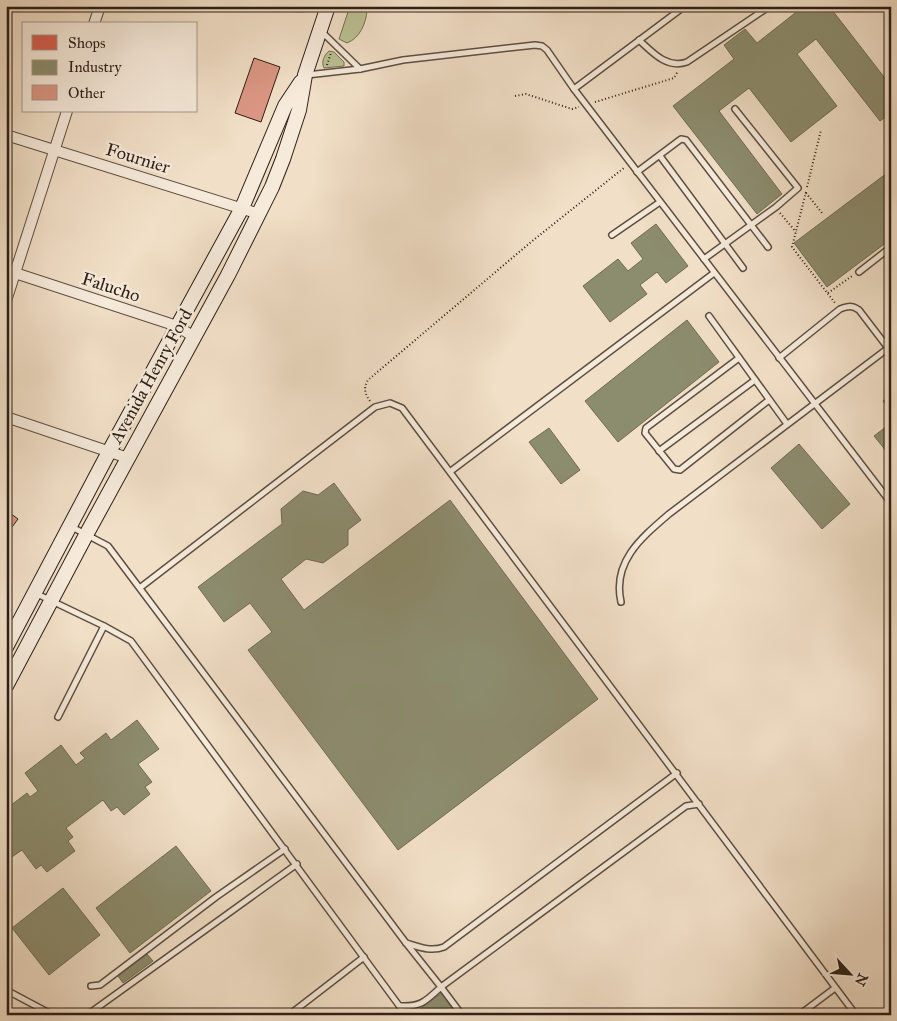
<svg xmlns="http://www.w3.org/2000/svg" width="897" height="1021" font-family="'IM FELL Great Primer',serif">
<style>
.green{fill:#bbc194;stroke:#747055}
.shops{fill:#d6604d;stroke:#a34c3c}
.industry{fill:#8c8c6e;stroke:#706b54}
.building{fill:#db9784;stroke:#2d1f16}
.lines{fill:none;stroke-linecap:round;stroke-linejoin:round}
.service-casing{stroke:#5e4f42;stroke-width:8}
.minor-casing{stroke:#5e4f42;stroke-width:12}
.secondary-casing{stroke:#2d1f16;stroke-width:16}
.path{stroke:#2d1f16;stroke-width:2;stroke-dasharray:1 2.5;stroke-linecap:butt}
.service{stroke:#f6eadb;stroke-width:5}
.minor{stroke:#f6eadb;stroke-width:10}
.secondary{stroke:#f6eadb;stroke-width:14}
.labels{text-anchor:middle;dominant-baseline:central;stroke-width:5;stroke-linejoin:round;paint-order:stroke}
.street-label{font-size:18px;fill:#2d1f16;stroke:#f6eadb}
</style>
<rect width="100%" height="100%" fill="#f1dfc7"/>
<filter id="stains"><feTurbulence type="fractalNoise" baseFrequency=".004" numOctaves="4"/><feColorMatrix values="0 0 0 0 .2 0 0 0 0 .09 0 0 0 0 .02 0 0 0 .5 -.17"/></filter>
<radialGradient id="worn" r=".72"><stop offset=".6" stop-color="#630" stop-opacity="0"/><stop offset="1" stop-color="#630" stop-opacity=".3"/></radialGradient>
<g class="green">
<path d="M 350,6 L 364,6 L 367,11 C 366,23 360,38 347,43 L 339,39 Z"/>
<path d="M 329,51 L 334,52 L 344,62 L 344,66 L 324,68 C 321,62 324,55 329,51 Z"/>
</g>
<path class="shops" d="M 244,6 L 306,6 L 304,12 L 244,10 Z"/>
<g class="industry">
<path d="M 804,6 L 829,6 L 891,86 L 891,113 L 880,121 L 816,39 L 797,54 L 837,106 L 791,142 L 749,88 L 719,111 L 782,194 L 757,214 L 673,106 L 734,59 L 724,45 L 745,29 L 757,43 Z"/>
<path d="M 891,170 L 891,239 L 827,287 L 794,243 Z"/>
<path d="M 656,224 L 688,266 L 666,283 L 657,272 L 640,285 L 647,294 L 610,322 L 583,286 L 618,259 L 628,271 L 643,259 L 631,243 Z"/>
<path d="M 687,320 L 719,362 L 618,442 L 585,401 Z"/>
<path d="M 891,395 L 891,411 L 883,401 Z"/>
<path d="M 891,423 L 891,457 L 874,436 Z"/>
<path d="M 549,428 L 580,470 L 561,484 L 529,442 Z"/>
<path d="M 799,444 L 850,504 L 822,529 L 771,468 Z"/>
<path d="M 334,483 L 361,520 L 348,530 L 348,545 L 323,563 L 306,559 L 281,579 L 304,610 L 450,500 L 598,699 L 398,850 L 248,650 L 272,632 L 250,603 L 224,622 L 198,587 L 282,524 L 281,509 L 303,491 L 318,495 Z"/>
<path d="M 137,720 L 159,749 L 138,764 L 152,782 L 145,787 L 150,794 L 124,815 L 117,807 L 111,811 L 103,800 L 66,828 L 73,837 L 68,841 L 75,851 L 47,872 L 41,865 L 36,869 L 22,850 L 6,861 L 6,818 L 8,816 L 6,813 L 6,809 L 27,793 L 30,797 L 38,791 L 25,773 L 61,745 L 76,765 L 85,758 L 80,753 L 106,733 L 111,740 Z"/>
<path d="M 176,846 L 211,891 L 130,953 L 96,908 Z"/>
<path d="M 63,888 L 100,935 L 49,975 L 12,928 Z"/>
<path d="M 147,954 L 153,961 L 123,983 L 118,976 Z"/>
<path d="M 441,993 L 457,1015 L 412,1015 Z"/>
</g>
<g class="building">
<path d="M 254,58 L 280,67 L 261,122 L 235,113 Z"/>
<path d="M 6,510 L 18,519 L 6,535 Z"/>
</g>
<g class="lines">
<g class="service-casing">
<g id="service">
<path d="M 890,6 L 891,8"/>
<path d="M 321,31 L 360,69"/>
<path d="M 639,40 C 653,53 667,69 687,62 L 770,6"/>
<path d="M 307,75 L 360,69 L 403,60 L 535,45 L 542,46 L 547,50 L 574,89 L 891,503"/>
<path d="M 574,89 L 685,6"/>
<path d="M 660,156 L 743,268"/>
<path d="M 637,172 L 681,139 L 686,140 L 768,247"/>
<path d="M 612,235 L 660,202"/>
<path d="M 704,259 L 776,207 L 798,188 L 735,109"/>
<path d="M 859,272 L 891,247"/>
<path d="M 709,316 L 787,424"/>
<path d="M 739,358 L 646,428 L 645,433 L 674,469 L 680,470 L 769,400"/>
<path d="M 779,358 L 840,309 C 848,306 852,305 859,310 L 888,348"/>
<path d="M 659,451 L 755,380"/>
<path d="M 451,471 L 714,273"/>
<path d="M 70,526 L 108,546 L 406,943 L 441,987 L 686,806 L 699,804"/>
<path d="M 141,587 L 375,407 L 390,403 L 402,408 L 856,1015"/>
<path d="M 35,593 L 104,626 L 131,641 L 406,1015"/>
<path d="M 621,602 C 612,562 641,538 669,514 L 891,346"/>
<path d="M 58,717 L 104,626"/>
<path d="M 406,943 C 419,947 431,952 444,947 L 677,773"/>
<path d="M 91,986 L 100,985 L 216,897 L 285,849"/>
<path d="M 6,990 L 53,1015"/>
<path d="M 400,1006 C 421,1007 426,1001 441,987 L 462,1015"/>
<path d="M 87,1015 L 297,864"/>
<path d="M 289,1015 L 364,957"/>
<path d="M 799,1015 L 835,988"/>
</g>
</g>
<g class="minor-casing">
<g id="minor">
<path d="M 94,24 L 100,6"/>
<path d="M 6,135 L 259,214"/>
<path d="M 15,273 L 177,326 L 194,337"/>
<path d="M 6,301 L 67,111"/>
<path d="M 6,417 L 128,458"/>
</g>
</g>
<g class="secondary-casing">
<g id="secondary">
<path d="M 6,647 L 110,450 L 242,208 L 285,106 L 301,82"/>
<path d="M 6,686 L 86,535 L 228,275 L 272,187 L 283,159 L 299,110 L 305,75 L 328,6"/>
</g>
</g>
<g class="path">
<path d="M 327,65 L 331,53"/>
<path d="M 515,96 L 526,94 L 572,109 L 579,107"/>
<path d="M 595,102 L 674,78 L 678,71"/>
<path d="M 807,187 L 821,130"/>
<path d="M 806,192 L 792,247 L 835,303"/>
<path d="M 806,193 L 822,213"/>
<path d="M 780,213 L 796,232"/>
<path d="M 828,293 L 852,276"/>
<path d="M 370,401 C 365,394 363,388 368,380 L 531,242 L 625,167"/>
</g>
<use href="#service" class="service"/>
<use href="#minor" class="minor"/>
<use href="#secondary" class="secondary"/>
</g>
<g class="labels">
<g class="street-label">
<text transform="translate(138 158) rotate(17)">Fournier</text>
<text transform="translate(111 287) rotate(18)">Falucho</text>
<text transform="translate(151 376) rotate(-61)">Avenida Henry Ford</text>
</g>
</g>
<rect width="897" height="1021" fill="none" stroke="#f1dfc7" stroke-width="25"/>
<rect x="8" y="8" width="882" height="1006" fill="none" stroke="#2d1f16" stroke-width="2.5"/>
<rect x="12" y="12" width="872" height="996" fill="none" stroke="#2d1f16"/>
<rect x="22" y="22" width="175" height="90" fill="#f6eadb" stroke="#a6998c"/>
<rect x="32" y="35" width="25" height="15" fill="#d6604d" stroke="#a6998c"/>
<text x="68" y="48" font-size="15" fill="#2d1f16">Shops</text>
<rect x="32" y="60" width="25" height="15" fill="#8c8c6e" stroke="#a6998c"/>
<text x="68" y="72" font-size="15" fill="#2d1f16">Industry</text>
<rect x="32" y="85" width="25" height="15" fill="#db9784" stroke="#a6998c"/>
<text x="68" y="98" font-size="15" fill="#2d1f16">Other</text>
<g transform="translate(850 974) rotate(116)" stroke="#f6eadb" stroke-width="4" paint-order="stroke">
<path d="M0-4L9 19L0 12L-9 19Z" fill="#2d1f16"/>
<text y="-8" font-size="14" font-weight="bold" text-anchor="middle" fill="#2d1f16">N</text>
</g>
<rect width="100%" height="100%" filter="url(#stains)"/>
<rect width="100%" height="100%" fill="url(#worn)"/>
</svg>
